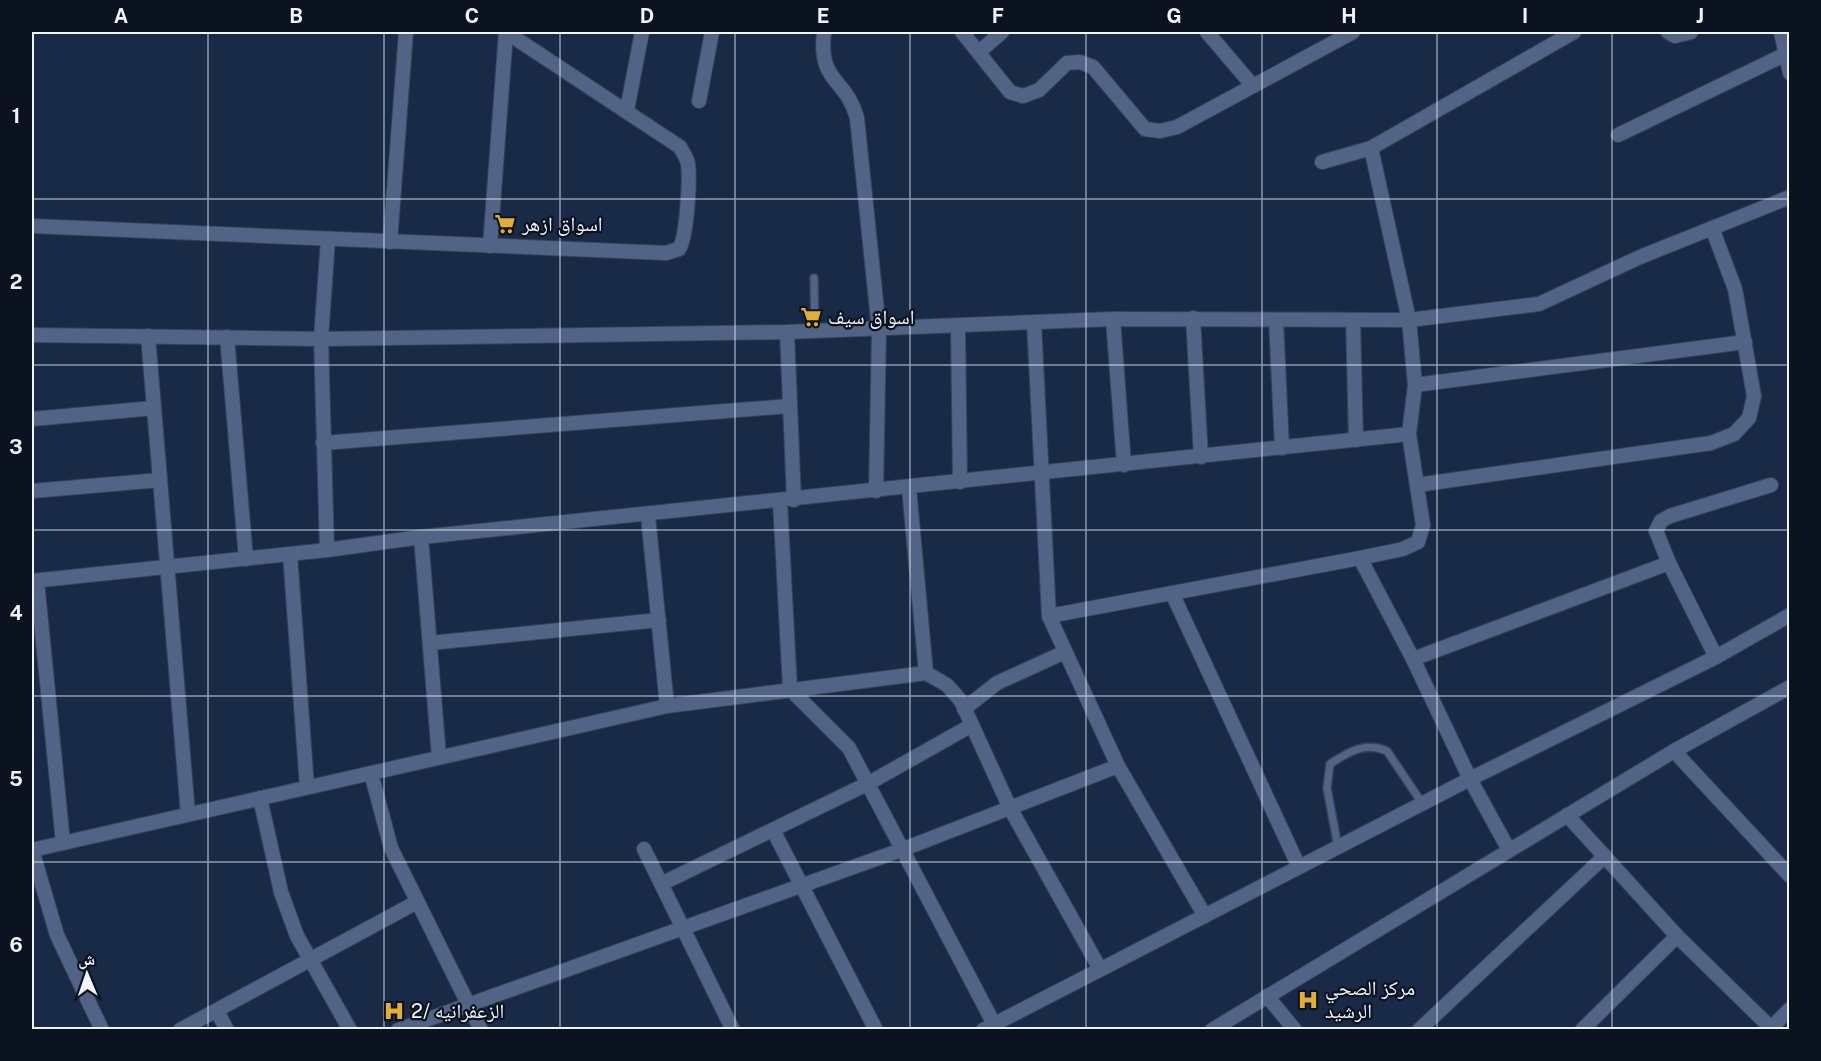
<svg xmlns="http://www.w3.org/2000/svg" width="1821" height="1061" font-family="'Public Sans','Noto Naskh Arabic',sans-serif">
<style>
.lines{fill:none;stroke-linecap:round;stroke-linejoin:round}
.service-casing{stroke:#38435a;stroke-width:10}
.minor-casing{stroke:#38435a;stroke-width:16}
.service{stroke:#516485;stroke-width:7}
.minor{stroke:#516485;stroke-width:14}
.grid{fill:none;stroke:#f0f5fd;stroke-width:1.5;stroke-opacity:0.55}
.labels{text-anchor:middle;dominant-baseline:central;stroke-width:4.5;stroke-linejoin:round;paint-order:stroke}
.poi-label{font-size:20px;fill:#f0f5fd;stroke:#0b1320;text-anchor:start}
.neatline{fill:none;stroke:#f0f5fd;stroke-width:2}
.grid-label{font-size:20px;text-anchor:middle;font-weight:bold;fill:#f0f5fd}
</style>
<rect width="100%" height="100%" fill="#192a47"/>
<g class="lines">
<g class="service-casing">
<g id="service">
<path d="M 814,278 L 815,332"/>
<path d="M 1338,847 L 1327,788 L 1330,764 C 1348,752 1366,741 1387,751 L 1422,803"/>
</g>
</g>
<g class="minor-casing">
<g id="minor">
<path d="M 824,32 C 818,84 846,77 857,118 L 879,330 L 876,491"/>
<path d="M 962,32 L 1010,92 L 1023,96 L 1039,90 L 1067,63 L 1080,62 L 1093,67 L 1145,129 L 1160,131 L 1177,127 L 1353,32"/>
<path d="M 1207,32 L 1253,86"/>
<path d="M 1668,32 L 1675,36 L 1691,32"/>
<path d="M 1781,32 L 1790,73"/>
<path d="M 979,52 L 1002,32"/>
<path d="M 699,101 L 712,32"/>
<path d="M 627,110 L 642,32"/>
<path d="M 1618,135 L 1786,54"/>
<path d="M 1322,162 L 1371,148 L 1574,32"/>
<path d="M 32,226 L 666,253 L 679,249 C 687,237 690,180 688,164 C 687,158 683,153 680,147 L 506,32"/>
<path d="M 390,242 L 406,32"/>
<path d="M 490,246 L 506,32"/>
<path d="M 1193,318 L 1201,457"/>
<path d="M 1113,319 L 1124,465"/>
<path d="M 1276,320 L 1282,448"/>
<path d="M 1353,320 L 1356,440"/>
<path d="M 1034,323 L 1049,616 L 1118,766 L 1205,916"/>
<path d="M 958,326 L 960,482"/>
<path d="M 787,332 L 794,500"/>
<path d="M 32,335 L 321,339 L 787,332 L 1113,319 L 1409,320 L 1539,304 L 1640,257 L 1790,197"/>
<path d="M 148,336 L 188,814"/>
<path d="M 227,337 L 246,559"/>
<path d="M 1415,385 L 1745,342"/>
<path d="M 32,419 L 154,408"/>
<path d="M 323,443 L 790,406"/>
<path d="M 1417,485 L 1711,443 L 1734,434 L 1749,418 L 1754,396 L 1735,289 L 1712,228"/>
<path d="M 909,488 L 926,673"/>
<path d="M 32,491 L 160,480"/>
<path d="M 780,501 L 790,689 L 849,748 L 994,1024"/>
<path d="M 648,516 L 667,706"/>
<path d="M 421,537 L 439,757"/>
<path d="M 327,550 L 321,339 L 328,239"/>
<path d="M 290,554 L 307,787"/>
<path d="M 1360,558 L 1413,659 L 1470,779 L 1509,850"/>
<path d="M 32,581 L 327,550 L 421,537 L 1409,434"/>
<path d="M 37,581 L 63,843"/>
<path d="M 1172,593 L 1299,867"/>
<path d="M 1049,616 L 1360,558 L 1403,549 L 1418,542 L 1423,525 L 1409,434 L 1415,385 L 1409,320 L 1371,148"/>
<path d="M 430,643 L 659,620"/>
<path d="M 1716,657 L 1669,563 L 1656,531 L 1661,521 L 1670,516 L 1771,485"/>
<path d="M 1413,659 L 1669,563"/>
<path d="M 964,709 L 997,683 L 1065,652"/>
<path d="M 1674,751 L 1790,876"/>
<path d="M 371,773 L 391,848 L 481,1030"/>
<path d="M 260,798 L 281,892 L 297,936 L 350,1030"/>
<path d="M 1567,815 L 1677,936 L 1771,1028"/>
<path d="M 773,830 L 876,1030"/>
<path d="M 644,849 L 733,1030"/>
<path d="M 32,850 L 667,706 L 926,673 L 947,685 L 961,701 L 1010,808 L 1100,969"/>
<path d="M 32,850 L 57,935 L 102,1030"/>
<path d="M 663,883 L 869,783 L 972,725"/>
<path d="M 1267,996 L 1295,1030"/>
<path d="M 217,1011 L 227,1030"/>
<path d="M 180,1030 L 417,902"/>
<path d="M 398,1030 L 901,850 L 1118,766"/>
<path d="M 983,1030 L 1470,779 L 1716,657 L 1790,615"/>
<path d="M 1212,1030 L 1674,751 L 1790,687"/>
<path d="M 1419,1030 L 1605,856"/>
<path d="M 1582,1030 L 1677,936"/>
<path d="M 1769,1030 L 1790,1009"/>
</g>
</g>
<use href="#service" class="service"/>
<use href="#minor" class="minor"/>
</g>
<path class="grid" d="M 208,32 L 208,1030M 384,32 L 384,1030M 560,32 L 560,1030M 735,32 L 735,1030M 910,32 L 910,1030M 1086,32 L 1086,1030M 1262,32 L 1262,1030M 1437,32 L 1437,1030M 1612,32 L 1612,1030M 32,199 L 1790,199M 32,365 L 1790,365M 32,530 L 1790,530M 32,696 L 1790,696M 32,862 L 1790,862"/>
<defs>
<g id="supermarket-bare" transform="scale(1.62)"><path d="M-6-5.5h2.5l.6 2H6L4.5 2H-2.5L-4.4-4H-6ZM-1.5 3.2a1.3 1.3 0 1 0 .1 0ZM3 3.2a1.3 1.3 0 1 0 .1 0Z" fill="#e6ad36" stroke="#0b1320" stroke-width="2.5" paint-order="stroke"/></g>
<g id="hospital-bare" transform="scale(1.62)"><path d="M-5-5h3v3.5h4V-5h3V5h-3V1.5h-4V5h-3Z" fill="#e6ad36" stroke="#0b1320" stroke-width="2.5" paint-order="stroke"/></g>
</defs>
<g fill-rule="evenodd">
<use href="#supermarket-bare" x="505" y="224"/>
<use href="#supermarket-bare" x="811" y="317"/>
<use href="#hospital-bare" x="1308" y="1000"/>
<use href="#hospital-bare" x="394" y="1011"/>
</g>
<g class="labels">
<g class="poi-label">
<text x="522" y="224">اسواق ازهر</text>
<text x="828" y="317">اسواق سيف</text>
<text x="1325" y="988">مركز الصحي<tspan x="1325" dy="23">الرشيد</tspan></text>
<text x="411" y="1011">الزعفرانيه /2</text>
</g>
</g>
<rect width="1821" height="1061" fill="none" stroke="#0b1320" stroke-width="66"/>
<g transform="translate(87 974) rotate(358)" stroke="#0b1320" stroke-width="4.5" paint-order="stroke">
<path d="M0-4.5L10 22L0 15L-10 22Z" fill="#f0f5fd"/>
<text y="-9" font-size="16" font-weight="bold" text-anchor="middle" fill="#f0f5fd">ش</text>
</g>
<rect x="33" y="33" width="1755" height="995" class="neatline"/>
<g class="grid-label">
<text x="121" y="23">A</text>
<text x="296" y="23">B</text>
<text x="472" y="23">C</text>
<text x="647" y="23">D</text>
<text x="823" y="23">E</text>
<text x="998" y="23">F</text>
<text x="1174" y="23">G</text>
<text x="1349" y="23">H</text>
<text x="1525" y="23">I</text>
<text x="1700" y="23">J</text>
<text x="16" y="123">1</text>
<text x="16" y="289">2</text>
<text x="16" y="454">3</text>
<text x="16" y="620">4</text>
<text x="16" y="786">5</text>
<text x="16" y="952">6</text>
</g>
</svg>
